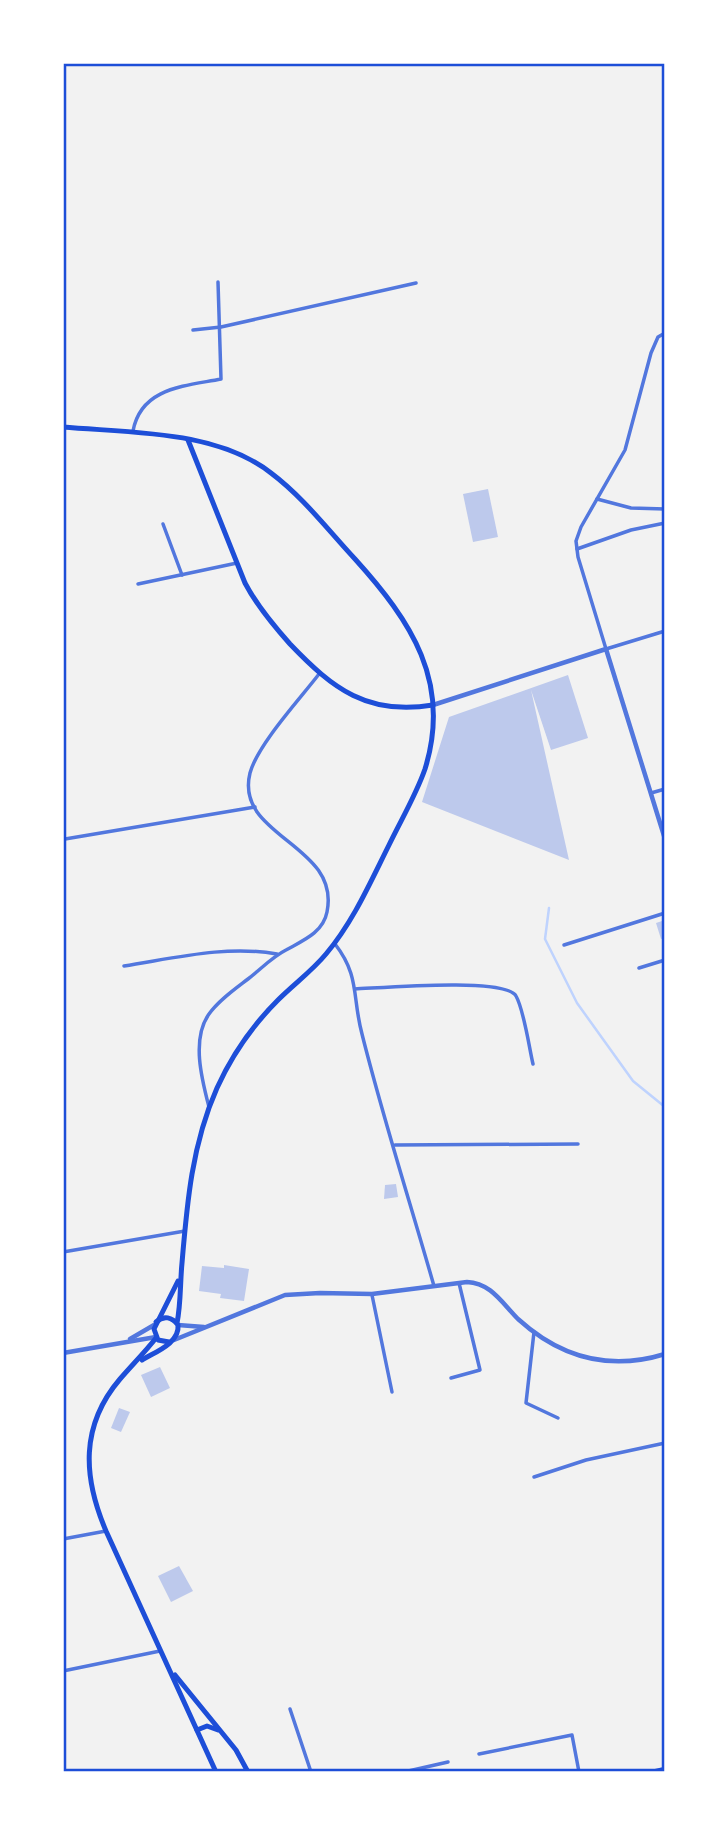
<svg xmlns="http://www.w3.org/2000/svg" width="728" height="1835" font-family="'Fira Sans Condensed',sans-serif">
<style>
.lines{fill:none;stroke-linecap:round;stroke-linejoin:round}
.stream{stroke:#bfd3fe;stroke-width:2.5}
.building{fill:#bdc9ec}
.minor{stroke:#5277de;stroke-width:3.5}
.tertiary{stroke:#5277de;stroke-width:4.5}
.secondary{stroke:#1d4ed8;stroke-width:4.5}
.primary{stroke:#1d4ed8;stroke-width:5}
.neatline{fill:none;stroke:#1d4ed8;stroke-width:2.5}
</style>
<rect width="100%" height="100%" fill="#f2f2f2"/>
<g class="lines">
<path class="stream" d="M 549,908 L 545,939 L 577,1003 L 633,1081 L 665,1107"/>
</g>
<g class="building">
<path d="M 488,489 L 498,537 L 473,542 L 463,494 Z"/>
<path d="M 568,675 L 588,738 L 551,750 L 531,690 L 569,860 L 422,802 L 449,717 Z"/>
<path d="M 665,920 L 665,938 L 661,939 L 656,923 Z"/>
<path d="M 396,1184 L 398,1197 L 384,1199 L 385,1185 Z"/>
<path d="M 224,1265 L 249,1269 L 244,1301 L 220,1298 L 221,1294 L 199,1291 L 202,1266 L 224,1268 Z"/>
<path d="M 160,1367 L 170,1388 L 151,1397 L 141,1375 Z"/>
<path d="M 119,1408 L 130,1412 L 121,1432 L 111,1428 Z"/>
<path d="M 179,1566 L 193,1591 L 171,1602 L 158,1576 Z"/>
</g>
<g class="lines">
<g class="minor">
<path d="M 193,330 L 221,327 L 416,283"/>
<path d="M 665,333 L 658,337 L 651,353 L 625,450 L 581,527 L 576,541 L 578,557 L 606,649 L 665,631"/>
<path d="M 133,431 C 141,387 186,386 221,379 L 218,282"/>
<path d="M 597,499 L 631,508 L 665,509"/>
<path d="M 163,524 L 182,575"/>
<path d="M 577,549 L 631,530 L 665,523"/>
<path d="M 138,584 L 237,563"/>
<path d="M 651,793 L 665,789"/>
<path d="M 65,839 L 255,807"/>
<path d="M 335,944 C 360,976 352,997 362,1034 C 383,1118 410,1202 434,1286"/>
<path d="M 564,945 L 665,913"/>
<path d="M 124,966 C 175,958 226,945 277,954"/>
<path d="M 639,968 L 665,960"/>
<path d="M 355,989 C 380,988 506,977 516,996 C 524,1010 529,1047 533,1064"/>
<path d="M 209,1107 C 202,1080 191,1039 209,1014 C 219,1000 235,989 248,979 C 261,969 272,957 286,950 C 302,941 323,933 327,912 C 341,844 234,837 250,773 C 258,744 300,699 319,674"/>
<path d="M 395,1145 L 578,1144"/>
<path d="M 63,1252 L 185,1231"/>
<path d="M 372,1295 L 392,1392"/>
<path d="M 534,1332 L 526,1403 L 558,1418"/>
<path d="M 451,1378 L 480,1370 L 459,1283"/>
<path d="M 534,1477 L 586,1460 L 665,1443"/>
<path d="M 63,1539 L 106,1531"/>
<path d="M 63,1671 L 160,1651"/>
<path d="M 290,1709 L 311,1772"/>
<path d="M 479,1754 L 572,1735 L 579,1772"/>
<path d="M 404,1772 L 448,1762"/>
</g>
<g class="tertiary">
<path d="M 433,705 L 606,649 L 665,839"/>
<path d="M 178,1325 L 204,1327"/>
<path d="M 130,1339 L 154,1325"/>
<path d="M 174,1340 L 285,1295 L 320,1293 L 372,1294 L 467,1282 C 491,1283 502,1303 518,1319 C 561,1358 610,1371 665,1354"/>
<path d="M 63,1353 L 156,1337"/>
</g>
<path class="secondary" d="M 652,1772 L 665,1769"/>
<g class="primary">
<path d="M 63,427 C 130,433 216,430 271,473 C 303,497 328,530 355,559 C 411,621 452,682 425,769 C 416,795 401,820 389,845 C 370,883 353,922 326,954 C 312,971 294,984 278,1000 C 253,1025 232,1055 217,1088 C 192,1144 187,1203 182,1263 C 180,1283 181,1304 177,1323"/>
<path d="M 188,440 L 245,583 C 257,606 273,625 290,644 C 333,689 368,716 433,705"/>
<path d="M 156,1338 C 145,1352 132,1365 120,1379 C 80,1426 83,1477 106,1531 L 216,1772"/>
<path d="M 169,1342 L 158,1340 L 154,1329 L 178,1281"/>
<path d="M 142,1360 C 155,1352 180,1343 178,1325 C 172,1317 164,1315 156,1322"/>
<path d="M 175,1675 L 236,1750 L 248,1772"/>
<path d="M 197,1730 L 207,1726 L 218,1730"/>
</g>
</g>
<rect width="728" height="1835" fill="none" stroke="#ffffff" stroke-width="130"/>
<rect x="65" y="65" width="598" height="1705" class="neatline"/>
</svg>
